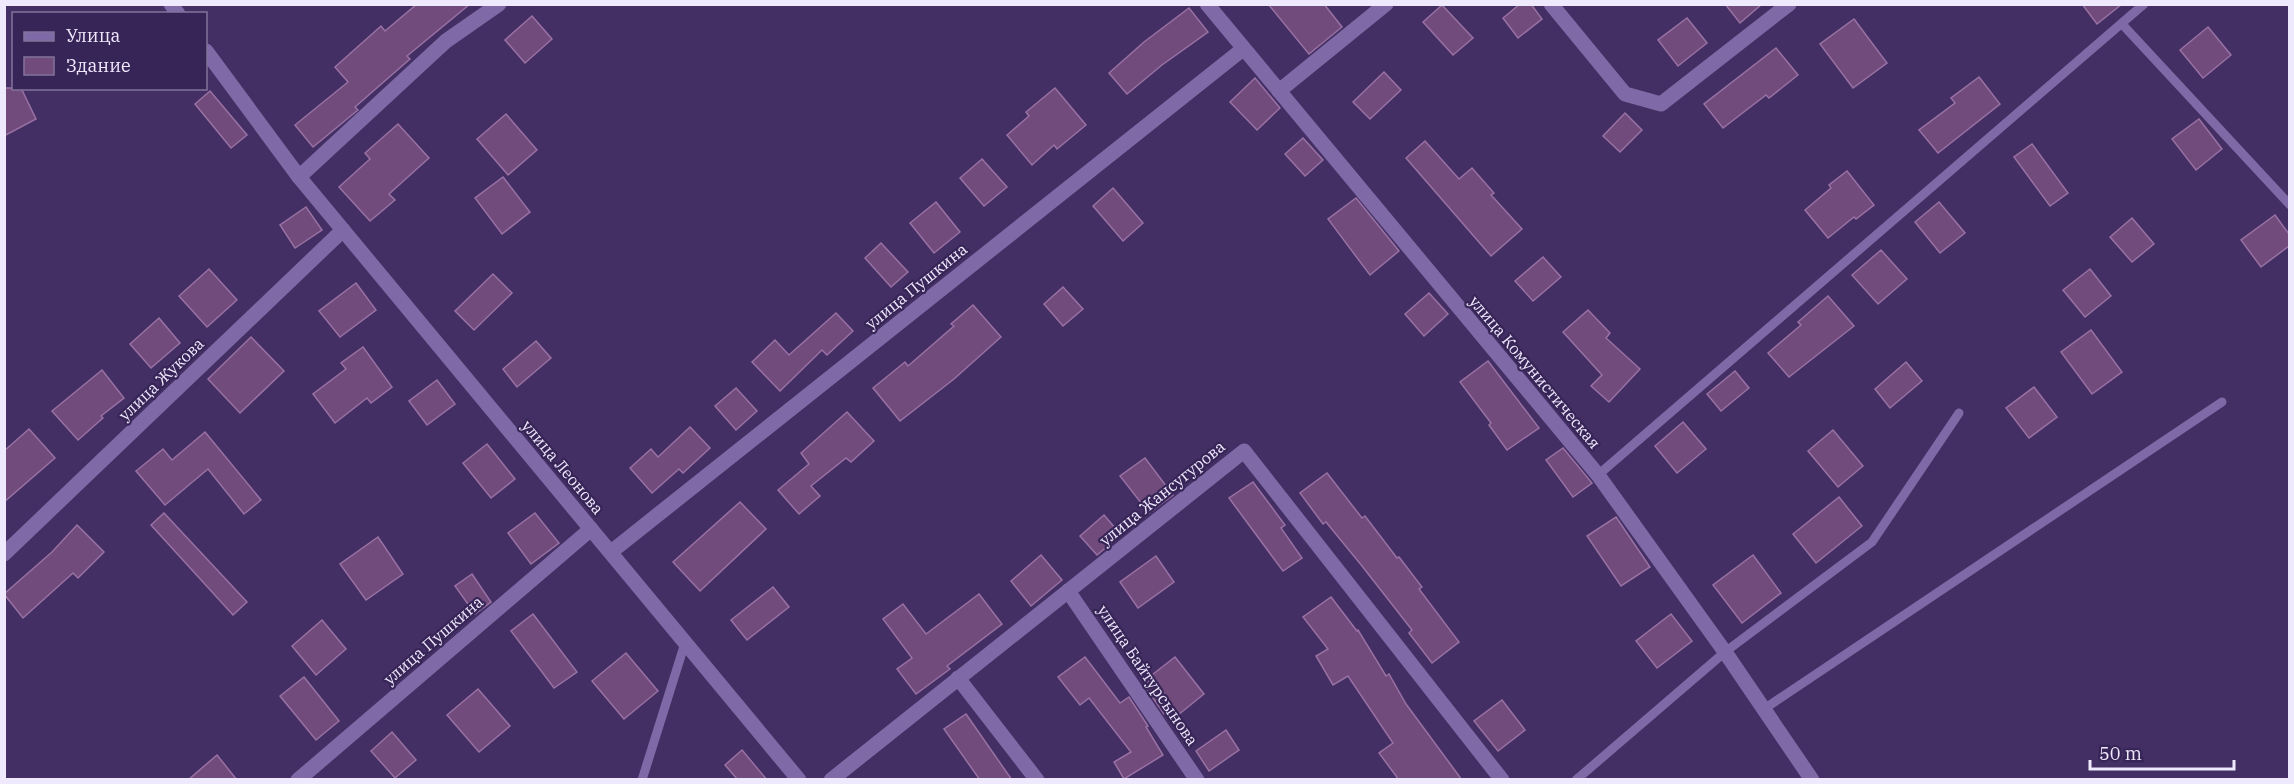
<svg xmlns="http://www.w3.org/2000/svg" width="2294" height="784" font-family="'IBM Plex Serif',serif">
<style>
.building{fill:#714b7c;stroke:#9971a4;stroke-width:1.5}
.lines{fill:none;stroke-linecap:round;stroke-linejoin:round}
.lane{stroke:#7f6aa7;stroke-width:9}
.street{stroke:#7f6aa7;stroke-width:15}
.labels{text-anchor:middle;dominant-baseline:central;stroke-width:4.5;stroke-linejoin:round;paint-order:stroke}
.street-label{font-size:16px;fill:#efe9fd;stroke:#382558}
</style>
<rect width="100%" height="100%" fill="#432f63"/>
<g class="building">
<path d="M 417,4 L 470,4 L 407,56 L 410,59 L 355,107 L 358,110 L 313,147 L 295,125 L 348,82 L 335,67 L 381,26 L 385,31 Z"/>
<path d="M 1268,4 L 1324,4 L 1342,27 L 1309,54 Z"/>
<path d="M 1520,4 L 1531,4 L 1542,19 L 1518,38 L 1503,18 Z"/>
<path d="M 1725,4 L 1762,4 L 1740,23 Z"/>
<path d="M 2082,4 L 2122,4 L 2097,24 Z"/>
<path d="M 1442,5 L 1473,38 L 1453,55 L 1423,22 Z"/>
<path d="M 1189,8 L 1208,32 L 1162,65 L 1127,94 L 1109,73 L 1144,42 Z"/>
<path d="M 532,16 L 552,39 L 525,63 L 505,40 Z"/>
<path d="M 1687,18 L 1707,43 L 1678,66 L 1658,40 Z"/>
<path d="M 1854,19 L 1887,63 L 1853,88 L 1820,44 Z"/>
<path d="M 2208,27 L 2231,55 L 2203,78 L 2180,50 Z"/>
<path d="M 1776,48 L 1798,75 L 1769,98 L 1766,95 L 1723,128 L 1704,104 Z"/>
<path d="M 1384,72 L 1401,90 L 1370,119 L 1353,102 Z"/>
<path d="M 1979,77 L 2000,104 L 1938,153 L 1919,130 L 1955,103 L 1951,98 Z"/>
<path d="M 1255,78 L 1280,108 L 1257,130 L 1230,102 Z"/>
<path d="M 4,88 L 21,88 L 36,119 L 4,136 Z"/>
<path d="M 1055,88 L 1086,125 L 1057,149 L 1054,145 L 1032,165 L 1007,135 L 1029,116 L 1026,112 Z"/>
<path d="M 210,91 L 247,135 L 231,148 L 195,104 Z"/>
<path d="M 1625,113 L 1642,130 L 1620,152 L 1603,136 Z"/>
<path d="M 506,114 L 537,150 L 508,175 L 477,139 Z"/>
<path d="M 2199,119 L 2222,149 L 2196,170 L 2172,139 Z"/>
<path d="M 398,124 L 429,158 L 389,194 L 395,200 L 370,221 L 339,187 L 370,159 L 365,153 Z"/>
<path d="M 1303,138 L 1323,160 L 1305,176 L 1285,154 Z"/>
<path d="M 1425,141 L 1459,179 L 1472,168 L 1494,193 L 1491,195 L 1522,229 L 1491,256 L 1406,158 Z"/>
<path d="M 2032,144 L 2068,193 L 2050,206 L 2014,157 Z"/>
<path d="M 982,159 L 1007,187 L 984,206 L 960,178 Z"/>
<path d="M 1847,171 L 1874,205 L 1856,219 L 1854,217 L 1828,238 L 1805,210 L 1831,188 L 1829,185 Z"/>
<path d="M 503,177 L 530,212 L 502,234 L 475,198 Z"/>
<path d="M 1113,188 L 1143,223 L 1123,241 L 1093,206 Z"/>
<path d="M 1356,198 L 1399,251 L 1370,275 L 1328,219 Z"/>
<path d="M 936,202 L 960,232 L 934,253 L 910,223 Z"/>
<path d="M 1939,202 L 1965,233 L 1940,253 L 1915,222 Z"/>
<path d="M 306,207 L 322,230 L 295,248 L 280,225 Z"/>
<path d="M 2275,215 L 2289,234 L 2289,246 L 2261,267 L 2241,240 Z"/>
<path d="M 2132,218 L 2154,244 L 2132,262 L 2110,237 Z"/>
<path d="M 881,243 L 908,272 L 891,287 L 865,258 Z"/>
<path d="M 1881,250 L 1907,279 L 1878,304 L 1852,275 Z"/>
<path d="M 1543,257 L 1561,277 L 1533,301 L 1515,281 Z"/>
<path d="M 209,269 L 237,300 L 207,327 L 179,296 Z"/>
<path d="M 2090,269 L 2111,296 L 2085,317 L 2063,290 Z"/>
<path d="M 493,274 L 512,293 L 474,330 L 455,311 Z"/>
<path d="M 356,283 L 376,310 L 340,337 L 319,311 Z"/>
<path d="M 1063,287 L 1083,309 L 1063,326 L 1044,304 Z"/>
<path d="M 1429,293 L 1448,314 L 1424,336 L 1405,314 Z"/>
<path d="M 1828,296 L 1854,326 L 1789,377 L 1768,353 L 1801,325 L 1798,322 Z"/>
<path d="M 973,305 L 1001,337 L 954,379 L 900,421 L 873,388 L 905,362 L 908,366 L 954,326 L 951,324 Z"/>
<path d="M 1588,310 L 1610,333 L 1606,338 L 1640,369 L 1609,402 L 1591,386 L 1602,375 L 1563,332 Z"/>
<path d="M 836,313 L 853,331 L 827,355 L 822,350 L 780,391 L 752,362 L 775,340 L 789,355 Z"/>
<path d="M 159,318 L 180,343 L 151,368 L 130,344 Z"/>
<path d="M 2091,330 L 2122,372 L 2092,394 L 2061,352 Z"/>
<path d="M 251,337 L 284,371 L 240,413 L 208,379 Z"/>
<path d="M 536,341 L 551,358 L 517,387 L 503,369 Z"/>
<path d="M 363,347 L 392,387 L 371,403 L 367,398 L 335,423 L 313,394 L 346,369 L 341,363 Z"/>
<path d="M 1488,361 L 1539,428 L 1507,450 L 1489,425 L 1491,423 L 1460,382 Z"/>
<path d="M 1906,362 L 1922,381 L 1890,408 L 1875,389 Z"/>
<path d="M 102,370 L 124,398 L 101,416 L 103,418 L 78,440 L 52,411 Z"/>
<path d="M 1735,371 L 1749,388 L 1721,411 L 1707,394 Z"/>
<path d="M 437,380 L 455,404 L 427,425 L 409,401 Z"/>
<path d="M 2034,387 L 2057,417 L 2029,438 L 2006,408 Z"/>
<path d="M 736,388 L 757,411 L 736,430 L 715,406 Z"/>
<path d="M 847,412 L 874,441 L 851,462 L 846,458 L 811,486 L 820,496 L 799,514 L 778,490 L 809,464 L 801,453 Z"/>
<path d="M 1683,422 L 1706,449 L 1677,473 L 1655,446 Z"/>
<path d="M 690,427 L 710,448 L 683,473 L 679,469 L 652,493 L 630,468 L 651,449 L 658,457 Z"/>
<path d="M 29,429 L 55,458 L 4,502 L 4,451 Z"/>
<path d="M 1833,430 L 1863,466 L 1838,487 L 1808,451 Z"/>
<path d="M 205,432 L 261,500 L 244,514 L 208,469 L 165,505 L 136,471 L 163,449 L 172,460 Z"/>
<path d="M 487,444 L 515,479 L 491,498 L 463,463 Z"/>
<path d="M 1563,448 L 1592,483 L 1573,497 L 1546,460 Z"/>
<path d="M 1145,458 L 1173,495 L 1149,513 L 1120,476 Z"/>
<path d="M 1327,473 L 1362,518 L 1365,516 L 1397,558 L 1399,557 L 1422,587 L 1419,589 L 1459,642 L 1432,663 L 1409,633 L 1412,630 L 1362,566 L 1326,522 L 1323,524 L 1300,493 Z"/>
<path d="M 1253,482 L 1285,525 L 1281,528 L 1302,558 L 1283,571 L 1229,498 Z"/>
<path d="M 1839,497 L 1862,526 L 1816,563 L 1793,534 Z"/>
<path d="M 740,502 L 766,529 L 700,591 L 673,562 Z"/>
<path d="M 164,513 L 247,602 L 233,615 L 151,525 Z"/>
<path d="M 535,513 L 559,543 L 531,564 L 508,533 Z"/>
<path d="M 1104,515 L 1121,535 L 1097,555 L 1080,536 Z"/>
<path d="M 1616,517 L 1650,567 L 1621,586 L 1587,536 Z"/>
<path d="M 77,525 L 104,552 L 78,578 L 73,573 L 23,618 L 4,594 L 52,552 Z"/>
<path d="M 378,537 L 403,574 L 366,600 L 340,564 Z"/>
<path d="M 1041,555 L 1062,580 L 1031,606 L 1011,581 Z"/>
<path d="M 1753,555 L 1781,593 L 1742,623 L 1713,585 Z"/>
<path d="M 1156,556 L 1174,582 L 1138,608 L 1120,582 Z"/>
<path d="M 472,574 L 491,602 L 475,614 L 455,586 Z"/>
<path d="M 773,587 L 789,607 L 747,640 L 731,620 Z"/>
<path d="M 979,594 L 1002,624 L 947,666 L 950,669 L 916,694 L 897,669 L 912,658 L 883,619 L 903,604 L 926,634 Z"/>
<path d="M 1331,597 L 1357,631 L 1358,630 L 1386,676 L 1389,674 L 1406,704 L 1462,780 L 1399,780 L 1379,753 L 1393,743 L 1348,676 L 1333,685 L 1316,656 L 1328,649 L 1303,617 Z"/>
<path d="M 533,614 L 577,672 L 554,688 L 511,631 Z"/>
<path d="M 1671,614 L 1692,641 L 1657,668 L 1636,641 Z"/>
<path d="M 322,620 L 346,649 L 316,675 L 292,646 Z"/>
<path d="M 626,653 L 658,691 L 624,719 L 592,681 Z"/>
<path d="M 1085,657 L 1120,703 L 1129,697 L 1148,726 L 1146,727 L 1163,755 L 1124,779 L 1114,762 L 1131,752 L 1089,698 L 1080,705 L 1058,677 Z"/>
<path d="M 1175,657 L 1204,694 L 1178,715 L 1172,707 L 1164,714 L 1144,685 L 1150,680 L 1148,678 Z"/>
<path d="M 304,677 L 339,721 L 316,740 L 280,696 Z"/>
<path d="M 478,689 L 510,726 L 479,752 L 447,715 Z"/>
<path d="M 1502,700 L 1525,730 L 1498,751 L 1474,721 Z"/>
<path d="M 966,714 L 1012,780 L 980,780 L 944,729 Z"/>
<path d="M 1226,730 L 1239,750 L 1209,771 L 1196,751 Z"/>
<path d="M 392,732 L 416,760 L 395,778 L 371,751 Z"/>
<path d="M 742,750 L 767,780 L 738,780 L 725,765 Z"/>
<path d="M 217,755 L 237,780 L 188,780 Z"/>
</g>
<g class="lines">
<g class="lane">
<path d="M 2122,24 L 2290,205"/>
<path d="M 1598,475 L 2144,4"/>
<path d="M 1764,709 L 2222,402"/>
<path d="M 642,780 L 685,643"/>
<path d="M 1576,780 L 1725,652 L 1872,542 L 1959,413"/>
</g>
<g class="street">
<path d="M 171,4 L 178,14"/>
<path d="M 1207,4 L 1598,475 L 1725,652 L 1812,780"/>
<path d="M 1551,4 L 1625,94 L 1661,104 L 1789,4"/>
<path d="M 206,51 L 299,177 L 799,780"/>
<path d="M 1279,91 L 1386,4"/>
<path d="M 299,177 L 446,41 L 499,4"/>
<path d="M 611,552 L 1243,49"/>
<path d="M 4,554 L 343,230"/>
<path d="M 1068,591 L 1197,780"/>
<path d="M 958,678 L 1037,780"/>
<path d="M 298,780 L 591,529"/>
<path d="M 831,780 L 1244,451 L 1502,780"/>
</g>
</g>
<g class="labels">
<g class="street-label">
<text transform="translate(916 286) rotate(-39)">улица Пушкина</text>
<text transform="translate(1535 372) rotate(50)">улица Комунистическая</text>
<text transform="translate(161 379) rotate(-44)">улица Жукова</text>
<text transform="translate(563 467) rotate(50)">улица Леонова</text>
<text transform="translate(1162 493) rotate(-39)">улица Жансугурова</text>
<text transform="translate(433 640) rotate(-41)">улица Пушкина</text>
<text transform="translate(1148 675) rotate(56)">улица Байтурсынова</text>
</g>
</g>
<rect width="2294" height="784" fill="none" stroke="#efe9fd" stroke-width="12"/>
<rect x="12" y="12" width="195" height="78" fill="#382558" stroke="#81739a" stroke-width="1.5"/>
<rect x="24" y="32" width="30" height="9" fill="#7f6aa7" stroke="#81739a" stroke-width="1.5"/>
<text x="66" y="42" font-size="18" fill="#efe9fd">Улица</text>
<rect x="24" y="57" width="30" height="18" fill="#714b7c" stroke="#81739a" stroke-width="1.5"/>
<text x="66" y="72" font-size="18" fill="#efe9fd">Здание</text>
<path d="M2090 760v9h144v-9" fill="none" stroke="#efe9fd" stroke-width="3"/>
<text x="2099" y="760" font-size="18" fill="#efe9fd" stroke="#382558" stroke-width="4.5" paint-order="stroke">50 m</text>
</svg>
